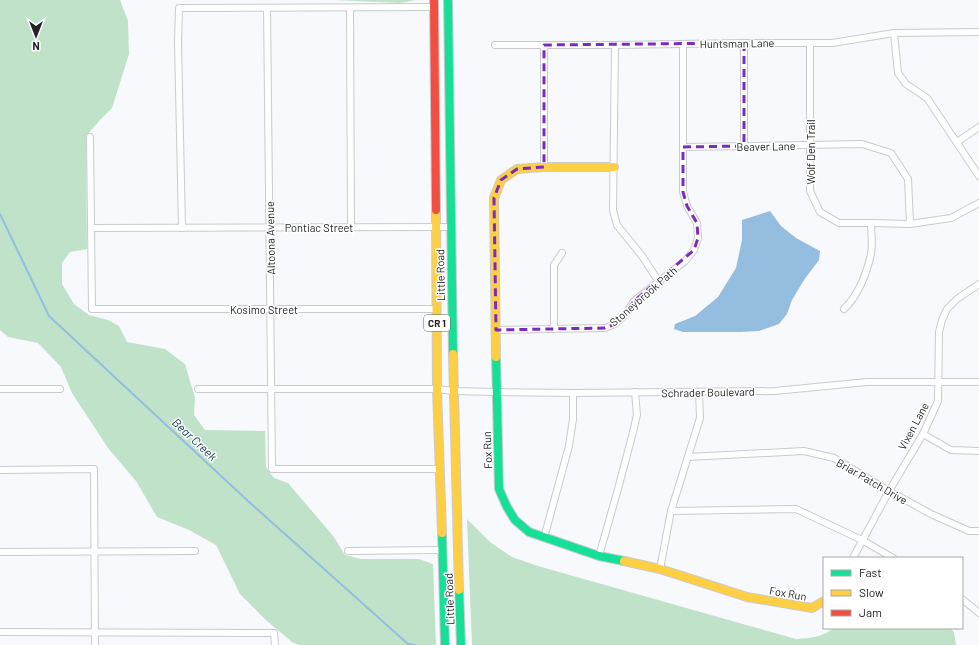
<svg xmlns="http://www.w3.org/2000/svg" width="979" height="645" font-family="Barlow,sans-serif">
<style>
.forest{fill:#c0e2c9}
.water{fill:#95bddf}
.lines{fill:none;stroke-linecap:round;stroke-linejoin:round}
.stream{stroke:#95bddf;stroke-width:2}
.street-casing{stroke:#cacbcd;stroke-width:8}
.fast-casing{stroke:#cacbcd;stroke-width:10}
.slow-casing{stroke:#cacbcd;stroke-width:10}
.jam-casing{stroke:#cacbcd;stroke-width:10}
.street{stroke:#fefeff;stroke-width:6}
.fast{stroke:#16e098;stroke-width:8}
.slow{stroke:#ffcf43;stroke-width:8}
.jam{stroke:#f24e42;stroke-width:8}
.marked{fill:none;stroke:#7b2cbf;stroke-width:3;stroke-dasharray:8 5;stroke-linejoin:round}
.labels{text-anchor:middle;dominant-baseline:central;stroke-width:3;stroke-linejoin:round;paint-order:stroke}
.shield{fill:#fff;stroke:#656567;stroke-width:1}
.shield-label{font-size:10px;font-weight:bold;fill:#232326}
.street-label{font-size:11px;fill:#232326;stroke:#fff}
.water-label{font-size:12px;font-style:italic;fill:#0c3959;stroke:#fff}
</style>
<rect width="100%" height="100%" fill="#f8f9fc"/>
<g class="forest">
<path d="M 0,0 L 120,0 L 128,21 L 129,54 L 112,108 L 100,120 L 86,136 L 87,249 L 70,252 L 62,263 L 62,284 L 74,304 L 89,315 L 108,320 L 119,326 L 127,342 L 165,349 L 185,364 L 195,398 L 194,415 L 205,430 L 265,431 L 266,467 L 274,478 L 288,483 L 334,537 L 345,555 L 361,559 L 419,559 L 433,564 L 436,645 L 299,645 L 292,642 L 267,621 L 240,594 L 216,545 L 189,530 L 157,517 L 136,481 L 108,448 L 72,393 L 61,367 L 38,343 L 8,337 L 0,330 Z"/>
<path d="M 334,0 L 416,0 L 400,3 Z"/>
<path d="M 467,519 L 490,542 L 512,557 L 538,566 L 796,639 C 811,638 822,637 834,628 L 950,628 L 954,632 L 956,645 L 472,645 Z"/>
</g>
<path class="water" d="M 770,211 L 781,226 L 796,238 L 820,251 L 819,260 L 804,280 L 792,300 L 787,314 L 779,324 L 759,331 L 740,332 L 683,332 L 674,329 L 675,324 L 695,316 L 718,297 L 736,268 L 742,240 L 742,220 Z"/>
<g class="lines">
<path class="stream" d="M 0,214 L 49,316 L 248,501 L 408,644 L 416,645"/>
<g class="street-casing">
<g id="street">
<path d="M 267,8 L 272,469 L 440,469"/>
<path d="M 350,8 L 351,227"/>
<path d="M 894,33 L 898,73 L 906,84 L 927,98 L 979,176"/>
<path d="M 810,43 L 810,191 L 820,212 L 839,223 L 871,223 L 910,224 L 951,218 L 979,203"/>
<path d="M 495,45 L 615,45 L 744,43 L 832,43 L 894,33 L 979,32"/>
<path d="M 615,45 L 613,210 L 617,225 L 642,256 L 659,282"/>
<path d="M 90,137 L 92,309 L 437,309"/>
<path d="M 957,142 L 979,127"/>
<path d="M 744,146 L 744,43"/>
<path d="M 683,147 L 862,144 L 891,153 L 908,179 L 910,224"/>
<path d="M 544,167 L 544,45"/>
<path d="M 91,228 L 451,227"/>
<path d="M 182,228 L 178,42 L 179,8 L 434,7"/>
<path d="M 844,309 C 858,296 867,273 871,254 C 873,244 871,232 871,223"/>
<path d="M 554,329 L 554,265 L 562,253"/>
<path d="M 496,330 L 605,328 L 615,324 L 625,315 L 634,301 L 685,261 L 694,250 L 698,238 L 697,223 L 687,206 L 683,192 L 683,44"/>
<path d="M 0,389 L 60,389"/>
<path d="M 198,389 L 437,389 L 453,391 L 496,392 L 573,393 L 775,391 L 867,382 L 979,382"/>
<path d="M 923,434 L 951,450 L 979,451"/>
<path d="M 688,457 L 804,451 L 834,458 L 889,491 L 931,514 L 969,531 L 979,531"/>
<path d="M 0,470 L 94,469 L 95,645"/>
<path d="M 671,511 L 796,509 L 862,540 L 893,558"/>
<path d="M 544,538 L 569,446 L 573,419 L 573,393"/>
<path d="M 348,551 L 442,550"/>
<path d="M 0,552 L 195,551"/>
<path d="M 599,556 L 618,489 L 632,436 L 637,415 L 635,392"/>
<path d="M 853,558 L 889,491 L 923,434 L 938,401 L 939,332 L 942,320 L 947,309 L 957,299 L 979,284"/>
<path d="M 660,569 L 671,511 L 700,418 L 699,392"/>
<path d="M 962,599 L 979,613"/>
<path d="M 0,632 L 274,633 L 275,645"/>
</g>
</g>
<g class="fast-casing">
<g id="fast">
<path d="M 448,0 L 453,354"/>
<path d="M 496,357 L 499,489 L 507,507 L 515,520 L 529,532 L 599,556 L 624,561"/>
<path d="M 442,533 L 445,645"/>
<path d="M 459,590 L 461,645"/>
</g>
</g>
<g class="slow-casing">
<g id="slow">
<path d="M 436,210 L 437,389 L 442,533"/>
<path d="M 453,354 L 459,590"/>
<path d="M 496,357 L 494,198 L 501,180 L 517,169 L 544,167 L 614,167"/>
<path d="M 624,561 L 660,569 L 747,597 L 812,608 L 824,601"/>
</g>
</g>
<g class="jam-casing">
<path id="jam" d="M 434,0 L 436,210"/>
</g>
<use href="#street" class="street"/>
<use href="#fast" class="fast"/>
<use href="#slow" class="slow"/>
<use href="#jam" class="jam"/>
</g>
<path class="marked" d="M 744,43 L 744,146 L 683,147 L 683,192 L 687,206 L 697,223 L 698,238 L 694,250 L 634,301 L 615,324 L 605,328 L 496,330 L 494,198 L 501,180 L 517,169 L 544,167 L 544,45 Z"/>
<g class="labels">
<rect class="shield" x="424" y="315" width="26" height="16" rx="3"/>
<g class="shield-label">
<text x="437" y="323">CR 1</text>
</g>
<g class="street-label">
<text transform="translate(737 43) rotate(-1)">Huntsman Lane</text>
<text transform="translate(766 146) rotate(-1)">Beaver Lane</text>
<text transform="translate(810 152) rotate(-90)">Wolf Den Trail</text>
<text x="319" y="227">Pontiac Street</text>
<text transform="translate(270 238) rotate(-91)">Altoona Avenue</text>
<text transform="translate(440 275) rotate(-91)">Little Road</text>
<text transform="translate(643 296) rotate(-41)">Stoneybrook Path</text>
<text x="264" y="309">Kosimo Street</text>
<text transform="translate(708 392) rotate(-1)">Schrader Boulevard</text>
<text transform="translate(913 426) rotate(-62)">Vixen Lane</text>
<text transform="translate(487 450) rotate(-92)">Fox Run</text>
<text transform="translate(872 481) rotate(30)">Briar Patch Drive</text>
<text transform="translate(788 593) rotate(10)">Fox Run</text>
<text transform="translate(449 599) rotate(-92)">Little Road</text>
</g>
<g class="water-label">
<text transform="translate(195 439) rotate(43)">Bear Creek</text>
</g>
</g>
<rect x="823" y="557" width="140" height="72" fill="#ffffff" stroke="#a7a7a8"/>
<rect x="831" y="570" width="20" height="6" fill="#16e098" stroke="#a7a7a8"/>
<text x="859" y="577" font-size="12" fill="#232326">Fast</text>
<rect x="831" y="590" width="20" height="6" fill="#ffcf43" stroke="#a7a7a8"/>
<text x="859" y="597" font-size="12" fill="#232326">Slow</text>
<rect x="831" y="610" width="20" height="6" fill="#f24e42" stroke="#a7a7a8"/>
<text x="859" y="617" font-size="12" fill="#232326">Jam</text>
<g transform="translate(36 36) rotate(180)" stroke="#ffffff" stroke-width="3" paint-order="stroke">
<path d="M0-3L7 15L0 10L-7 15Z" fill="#232326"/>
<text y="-6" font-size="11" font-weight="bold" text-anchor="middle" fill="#232326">N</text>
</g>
</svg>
